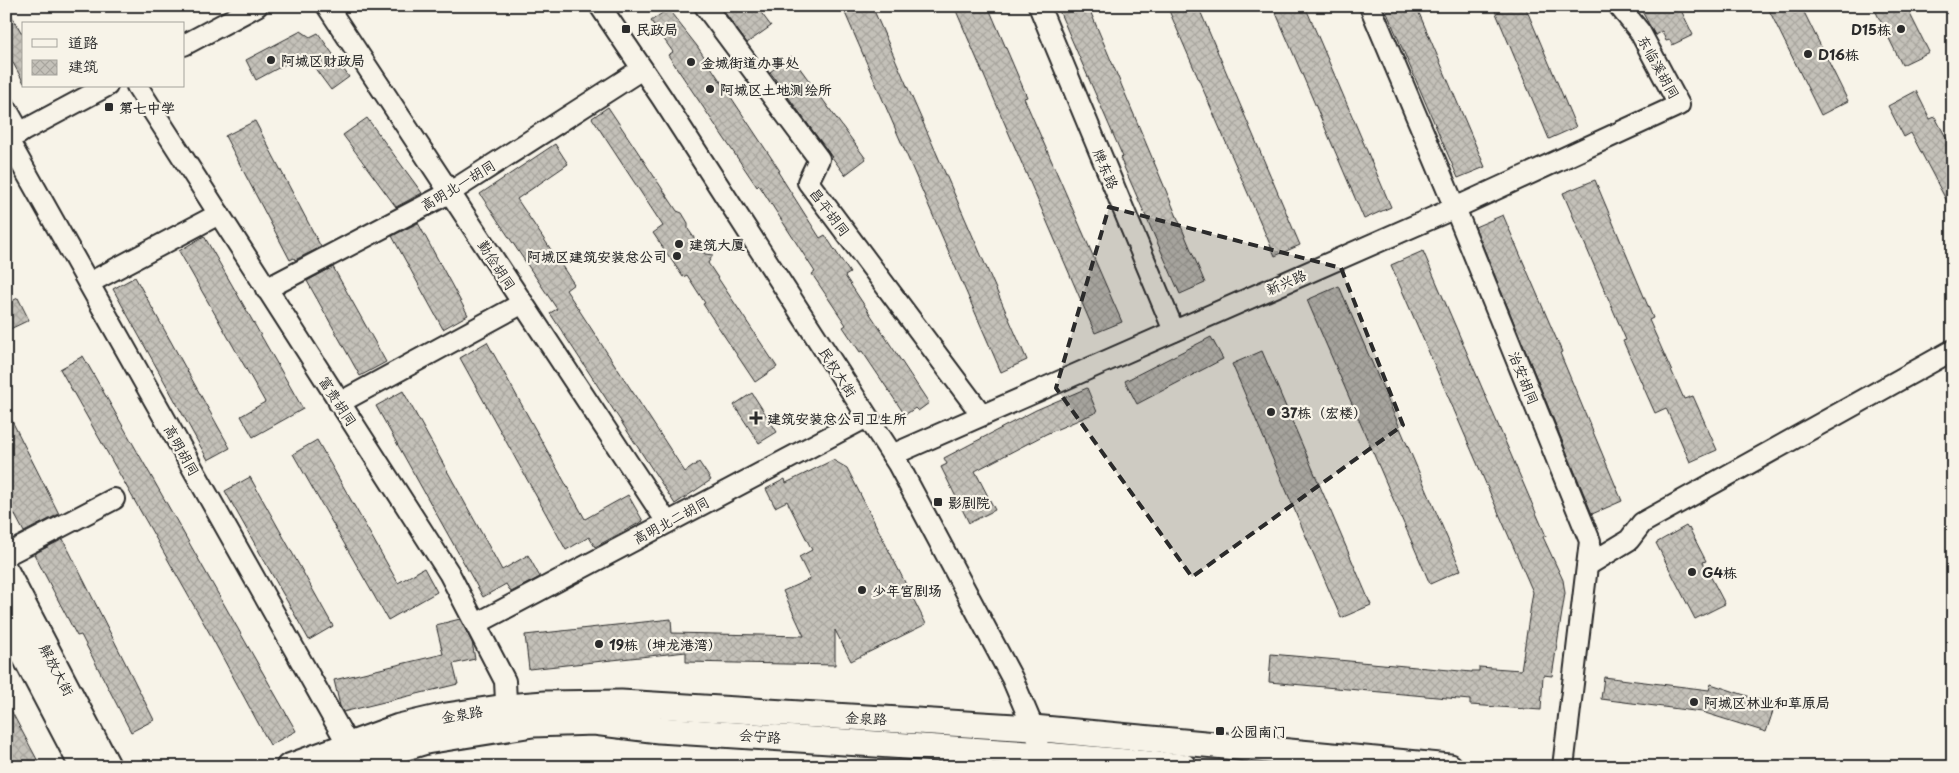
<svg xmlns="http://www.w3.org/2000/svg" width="1959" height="773" font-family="'Playpen Sans','LXGW WenKai TC',sans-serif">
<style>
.building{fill:url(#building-cross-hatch);stroke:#2b2b2b}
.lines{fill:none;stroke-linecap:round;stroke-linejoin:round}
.minor-casing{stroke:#2b2b2b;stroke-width:24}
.major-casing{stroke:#2b2b2b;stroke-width:29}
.minor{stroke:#f7f3e8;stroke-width:20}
.major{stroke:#f7f3e8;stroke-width:25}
.marked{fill:#2b2b2b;fill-opacity:0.2;stroke:#2b2b2b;stroke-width:4;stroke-dasharray:10 6;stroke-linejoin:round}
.poi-dot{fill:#2b2b2b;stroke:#f7f3e8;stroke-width:2}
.labels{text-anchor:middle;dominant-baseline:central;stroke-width:4.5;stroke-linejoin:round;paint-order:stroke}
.poi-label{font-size:14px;font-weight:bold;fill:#2b2b2b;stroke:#f7f3e8;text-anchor:start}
.street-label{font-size:14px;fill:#2b2b2b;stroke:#f7f3e8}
</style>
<defs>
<pattern id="building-cross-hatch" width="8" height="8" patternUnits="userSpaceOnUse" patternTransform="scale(1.25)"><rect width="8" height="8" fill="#c4c1b9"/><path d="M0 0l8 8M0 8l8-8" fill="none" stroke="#a9a69f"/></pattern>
</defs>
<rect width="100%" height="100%" fill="#f7f3e8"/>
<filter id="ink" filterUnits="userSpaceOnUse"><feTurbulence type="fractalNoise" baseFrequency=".02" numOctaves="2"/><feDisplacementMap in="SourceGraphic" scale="10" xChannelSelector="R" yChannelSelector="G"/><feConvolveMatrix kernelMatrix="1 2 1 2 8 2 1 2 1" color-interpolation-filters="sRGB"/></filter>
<g filter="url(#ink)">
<g class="building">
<path d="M 6,6 L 24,37 L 24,83 L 6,50 Z"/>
<path d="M 720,6 L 756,6 L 771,26 L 747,43 Z"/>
<path d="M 842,6 L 872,6 L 1027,360 L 1001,372 Z"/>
<path d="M 954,6 L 988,6 L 1027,97 L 1024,98 L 1122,322 L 1095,333 Z"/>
<path d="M 1057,6 L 1088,6 L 1205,283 L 1180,294 L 1120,158 L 1123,157 Z"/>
<path d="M 1167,6 L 1198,6 L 1300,245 L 1275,256 Z"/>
<path d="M 1273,6 L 1305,6 L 1391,207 L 1364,219 Z"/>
<path d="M 1384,6 L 1416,6 L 1485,167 L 1458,178 Z"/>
<path d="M 1493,6 L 1525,6 L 1576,127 L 1549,139 Z"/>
<path d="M 1639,6 L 1679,6 L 1693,35 L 1672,45 L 1670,40 L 1666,41 L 1662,31 L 1655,35 Z"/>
<path d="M 1767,6 L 1801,6 L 1848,101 L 1821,115 Z"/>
<path d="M 1873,6 L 1906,6 L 1929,52 L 1902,65 Z"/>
<path d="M 668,9 L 697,46 L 780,171 L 778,172 L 820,238 L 825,235 L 850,273 L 845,276 L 929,403 L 918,411 L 915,408 L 905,415 L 862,351 L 860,352 L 843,327 L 846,325 L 812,274 L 815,272 L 759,185 L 757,187 L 668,55 L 673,52 L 651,21 Z"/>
<path d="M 301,31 L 310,37 L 318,33 L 349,77 L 331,90 L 311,63 L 295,59 L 256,80 L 246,60 Z"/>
<path d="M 791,56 L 866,159 L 845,175 L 770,72 Z"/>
<path d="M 1916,91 L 1930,119 L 1935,117 L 1953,150 L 1953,213 L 1911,133 L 1904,137 L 1888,106 Z"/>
<path d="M 608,107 L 677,211 L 682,213 L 688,223 L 688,229 L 705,254 L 713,255 L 708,263 L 777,367 L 755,382 L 703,304 L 705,303 L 687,275 L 683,277 L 653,233 L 663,226 L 592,118 Z"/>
<path d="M 367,118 L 422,193 L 396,207 L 343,135 Z"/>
<path d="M 255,121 L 321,247 L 295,260 L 294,258 L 290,260 L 225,136 Z"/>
<path d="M 555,144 L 568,164 L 517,199 L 574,284 L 566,290 L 685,472 L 699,462 L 711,480 L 675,504 L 550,313 L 557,309 L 480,194 Z"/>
<path d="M 1595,180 L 1653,318 L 1649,320 L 1684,399 L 1693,396 L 1717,450 L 1690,462 L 1666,408 L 1655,413 L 1623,341 L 1626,340 L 1563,193 Z"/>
<path d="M 1503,215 L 1562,352 L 1560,353 L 1622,501 L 1592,514 L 1475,227 Z"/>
<path d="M 418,223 L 468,315 L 443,329 L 392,236 Z"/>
<path d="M 204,236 L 303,409 L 253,437 L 241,416 L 265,402 L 179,251 Z"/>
<path d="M 1423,251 L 1546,536 L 1543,537 L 1563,580 L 1565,593 L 1552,676 L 1543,675 L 1541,710 L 1470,705 L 1470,700 L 1269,682 L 1271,654 L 1472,672 L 1472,671 L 1479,671 L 1479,667 L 1521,670 L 1533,592 L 1391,265 Z"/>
<path d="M 333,267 L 386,362 L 360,376 L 307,281 Z"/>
<path d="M 135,277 L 230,448 L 208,460 L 113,289 Z"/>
<path d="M 1339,286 L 1461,570 L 1430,584 L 1307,300 Z"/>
<path d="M 18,298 L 29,320 L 6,331 L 6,304 Z"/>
<path d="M 1211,337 L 1223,359 L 1137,404 L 1125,381 Z"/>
<path d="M 487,342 L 585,519 L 628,495 L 643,521 L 595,547 L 589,537 L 566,550 L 460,358 Z"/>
<path d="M 1262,351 L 1371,605 L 1341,618 L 1232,364 Z"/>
<path d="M 83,356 L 296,731 L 270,745 L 210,634 L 60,369 Z"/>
<path d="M 1087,388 L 1097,412 L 1046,434 L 975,471 L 995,510 L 969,523 L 941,467 L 947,464 L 944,458 L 1036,410 Z"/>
<path d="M 403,391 L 502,570 L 528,555 L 540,577 L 511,592 L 506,584 L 483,597 L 376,406 Z"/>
<path d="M 752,393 L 777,432 L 759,443 L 734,405 Z"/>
<path d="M 6,409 L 59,514 L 24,532 L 6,498 Z"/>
<path d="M 317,440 L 398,583 L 424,568 L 437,592 L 388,620 L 293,454 Z"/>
<path d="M 833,460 L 847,468 L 926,624 L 851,661 L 835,630 L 835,665 L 686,662 L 686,652 L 529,669 L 525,635 L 671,619 L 672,633 L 804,636 L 783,591 L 810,579 L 799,557 L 812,550 L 787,501 L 775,507 L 766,489 L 785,479 L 786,483 Z"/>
<path d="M 250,477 L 333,626 L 309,640 L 225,491 Z"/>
<path d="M 1686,526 L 1688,529 L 1689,528 L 1706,561 L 1703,562 L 1725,604 L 1695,619 L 1656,543 Z"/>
<path d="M 63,539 L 154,720 L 131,732 L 81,635 L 77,636 L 34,554 Z"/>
<path d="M 460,619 L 472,642 L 475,659 L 453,664 L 458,684 L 343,712 L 340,706 L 334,680 L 443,654 L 436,625 Z"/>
<path d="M 1604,677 L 1709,690 L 1711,684 L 1775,705 L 1766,732 L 1702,712 L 1601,699 Z"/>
<path d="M 6,701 L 41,767 L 11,767 L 6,759 Z"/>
</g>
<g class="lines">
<g class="minor-casing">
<g id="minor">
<path d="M 327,6 L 667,522"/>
<path d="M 600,6 L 662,98 L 898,464 L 1012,678 L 1038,739"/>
<path d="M 705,6 L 819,159 L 808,182 L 982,415"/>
<path d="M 1039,6 L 1174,331"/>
<path d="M 1370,6 L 1455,208 L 1590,541 L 1563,767"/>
<path d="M 184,45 L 257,6"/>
<path d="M 137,86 L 449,573 L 505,681 L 507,722"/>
<path d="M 6,108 L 20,133"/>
<path d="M 6,140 L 107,86"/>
<path d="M 8,140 L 355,757"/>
<path d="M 89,283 L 219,214"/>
<path d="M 266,289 L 449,193 L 642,69"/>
<path d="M 339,403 L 523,303"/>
<path d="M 892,455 L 1455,208 L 1679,105 L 1640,32 L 1619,6"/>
<path d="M 6,555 L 114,499"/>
<path d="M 1588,565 L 1629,540 L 1642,523 L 1953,350"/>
<path d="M 476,624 L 867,417"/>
</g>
</g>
<g class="major-casing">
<g id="major">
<path d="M 6,572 L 108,767"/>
<path d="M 6,620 L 83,767"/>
<path d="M 289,767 L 399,727 L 446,716 L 506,707 L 545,704 L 621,703 L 1033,728 L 1450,767"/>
<path d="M 340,767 L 426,741 L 533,724 L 594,722 L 659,730 L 1045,755 L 1184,767"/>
</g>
</g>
<use href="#minor" class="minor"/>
<use href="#major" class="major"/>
</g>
</g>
<path class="marked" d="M 1109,207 L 1341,268 L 1403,425 L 1192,577 L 1056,388 Z"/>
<g class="poi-dot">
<rect x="621" y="24" width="10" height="10" rx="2.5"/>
<circle cx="1901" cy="29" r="5"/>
<circle cx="1808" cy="54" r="5"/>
<circle cx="271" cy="60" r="5"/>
<circle cx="691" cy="62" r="5"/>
<circle cx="710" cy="89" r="5"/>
<rect x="104" y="102" width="10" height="10" rx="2.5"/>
<circle cx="679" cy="244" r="5"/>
<circle cx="677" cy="256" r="5"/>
<circle cx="1271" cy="412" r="5"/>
<path d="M753.5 410.5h5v5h5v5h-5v5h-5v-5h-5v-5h5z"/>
<rect x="933" y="497" width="10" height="10" rx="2.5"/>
<circle cx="1692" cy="572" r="5"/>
<circle cx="862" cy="590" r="5"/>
<circle cx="599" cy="644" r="5"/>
<circle cx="1694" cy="702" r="5"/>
<rect x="1215" y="726" width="10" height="10" rx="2.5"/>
</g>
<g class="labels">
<g class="poi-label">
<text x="636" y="29">民政局</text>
<text x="1891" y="29" text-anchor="end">D15栋</text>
<text x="1818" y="54">D16栋</text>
<text x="281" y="60">阿城区财政局</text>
<text x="701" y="62">金城街道办事处</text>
<text x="720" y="89">阿城区土地测绘所</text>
<text x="119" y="107">第七中学</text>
<text x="689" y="244">建筑大厦</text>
<text x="667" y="256" text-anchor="end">阿城区建筑安装总公司</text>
<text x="1281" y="412">37栋（宏楼）</text>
<text x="767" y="418">建筑安装总公司卫生所</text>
<text x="948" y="502">影剧院</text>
<text x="1702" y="572">G4栋</text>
<text x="872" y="590">少年宫剧场</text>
<text x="609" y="644">19栋（坤龙港湾）</text>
<text x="1704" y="702">阿城区林业和草原局</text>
<text x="1230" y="731">公园南门</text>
</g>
<g class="street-label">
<text transform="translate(1659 67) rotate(61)">东临溪胡同</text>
<text transform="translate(1106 169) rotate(67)">牌东路</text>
<text transform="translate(458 185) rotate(-31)">高明北一胡同</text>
<text transform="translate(830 212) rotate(53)">昌平胡同</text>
<text transform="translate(497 265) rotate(57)">勤俭胡同</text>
<text transform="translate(1286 282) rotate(-24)">新兴路</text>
<text transform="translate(838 372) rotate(57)">民权大街</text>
<text transform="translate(1524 378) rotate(68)">治安胡同</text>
<text transform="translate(338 401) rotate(57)">富贵胡同</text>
<text transform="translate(182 450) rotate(61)">高明胡同</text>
<text transform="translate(671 520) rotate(-28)">高明北二胡同</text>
<text transform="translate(57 670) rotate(62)">解放大街</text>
<text transform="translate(462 714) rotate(-10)">金泉路</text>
<text transform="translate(866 718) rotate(3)">金泉路</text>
<text transform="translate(760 736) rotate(4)">会宁路</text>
</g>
</g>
<rect width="1959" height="773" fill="none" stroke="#f7f3e8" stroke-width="25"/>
<rect x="12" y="12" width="1934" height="748" fill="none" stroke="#2b2b2b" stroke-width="2" filter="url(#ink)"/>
<rect x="22" y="22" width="162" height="65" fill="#f7f3e8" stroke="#a5a39c"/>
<rect x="32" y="39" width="25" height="8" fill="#f7f3e8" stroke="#a5a39c"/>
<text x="68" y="48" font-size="15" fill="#2b2b2b">道路</text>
<rect x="32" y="60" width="25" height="15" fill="url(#building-cross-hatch)" stroke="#a5a39c"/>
<text x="68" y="72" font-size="15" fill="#2b2b2b">建筑</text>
</svg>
